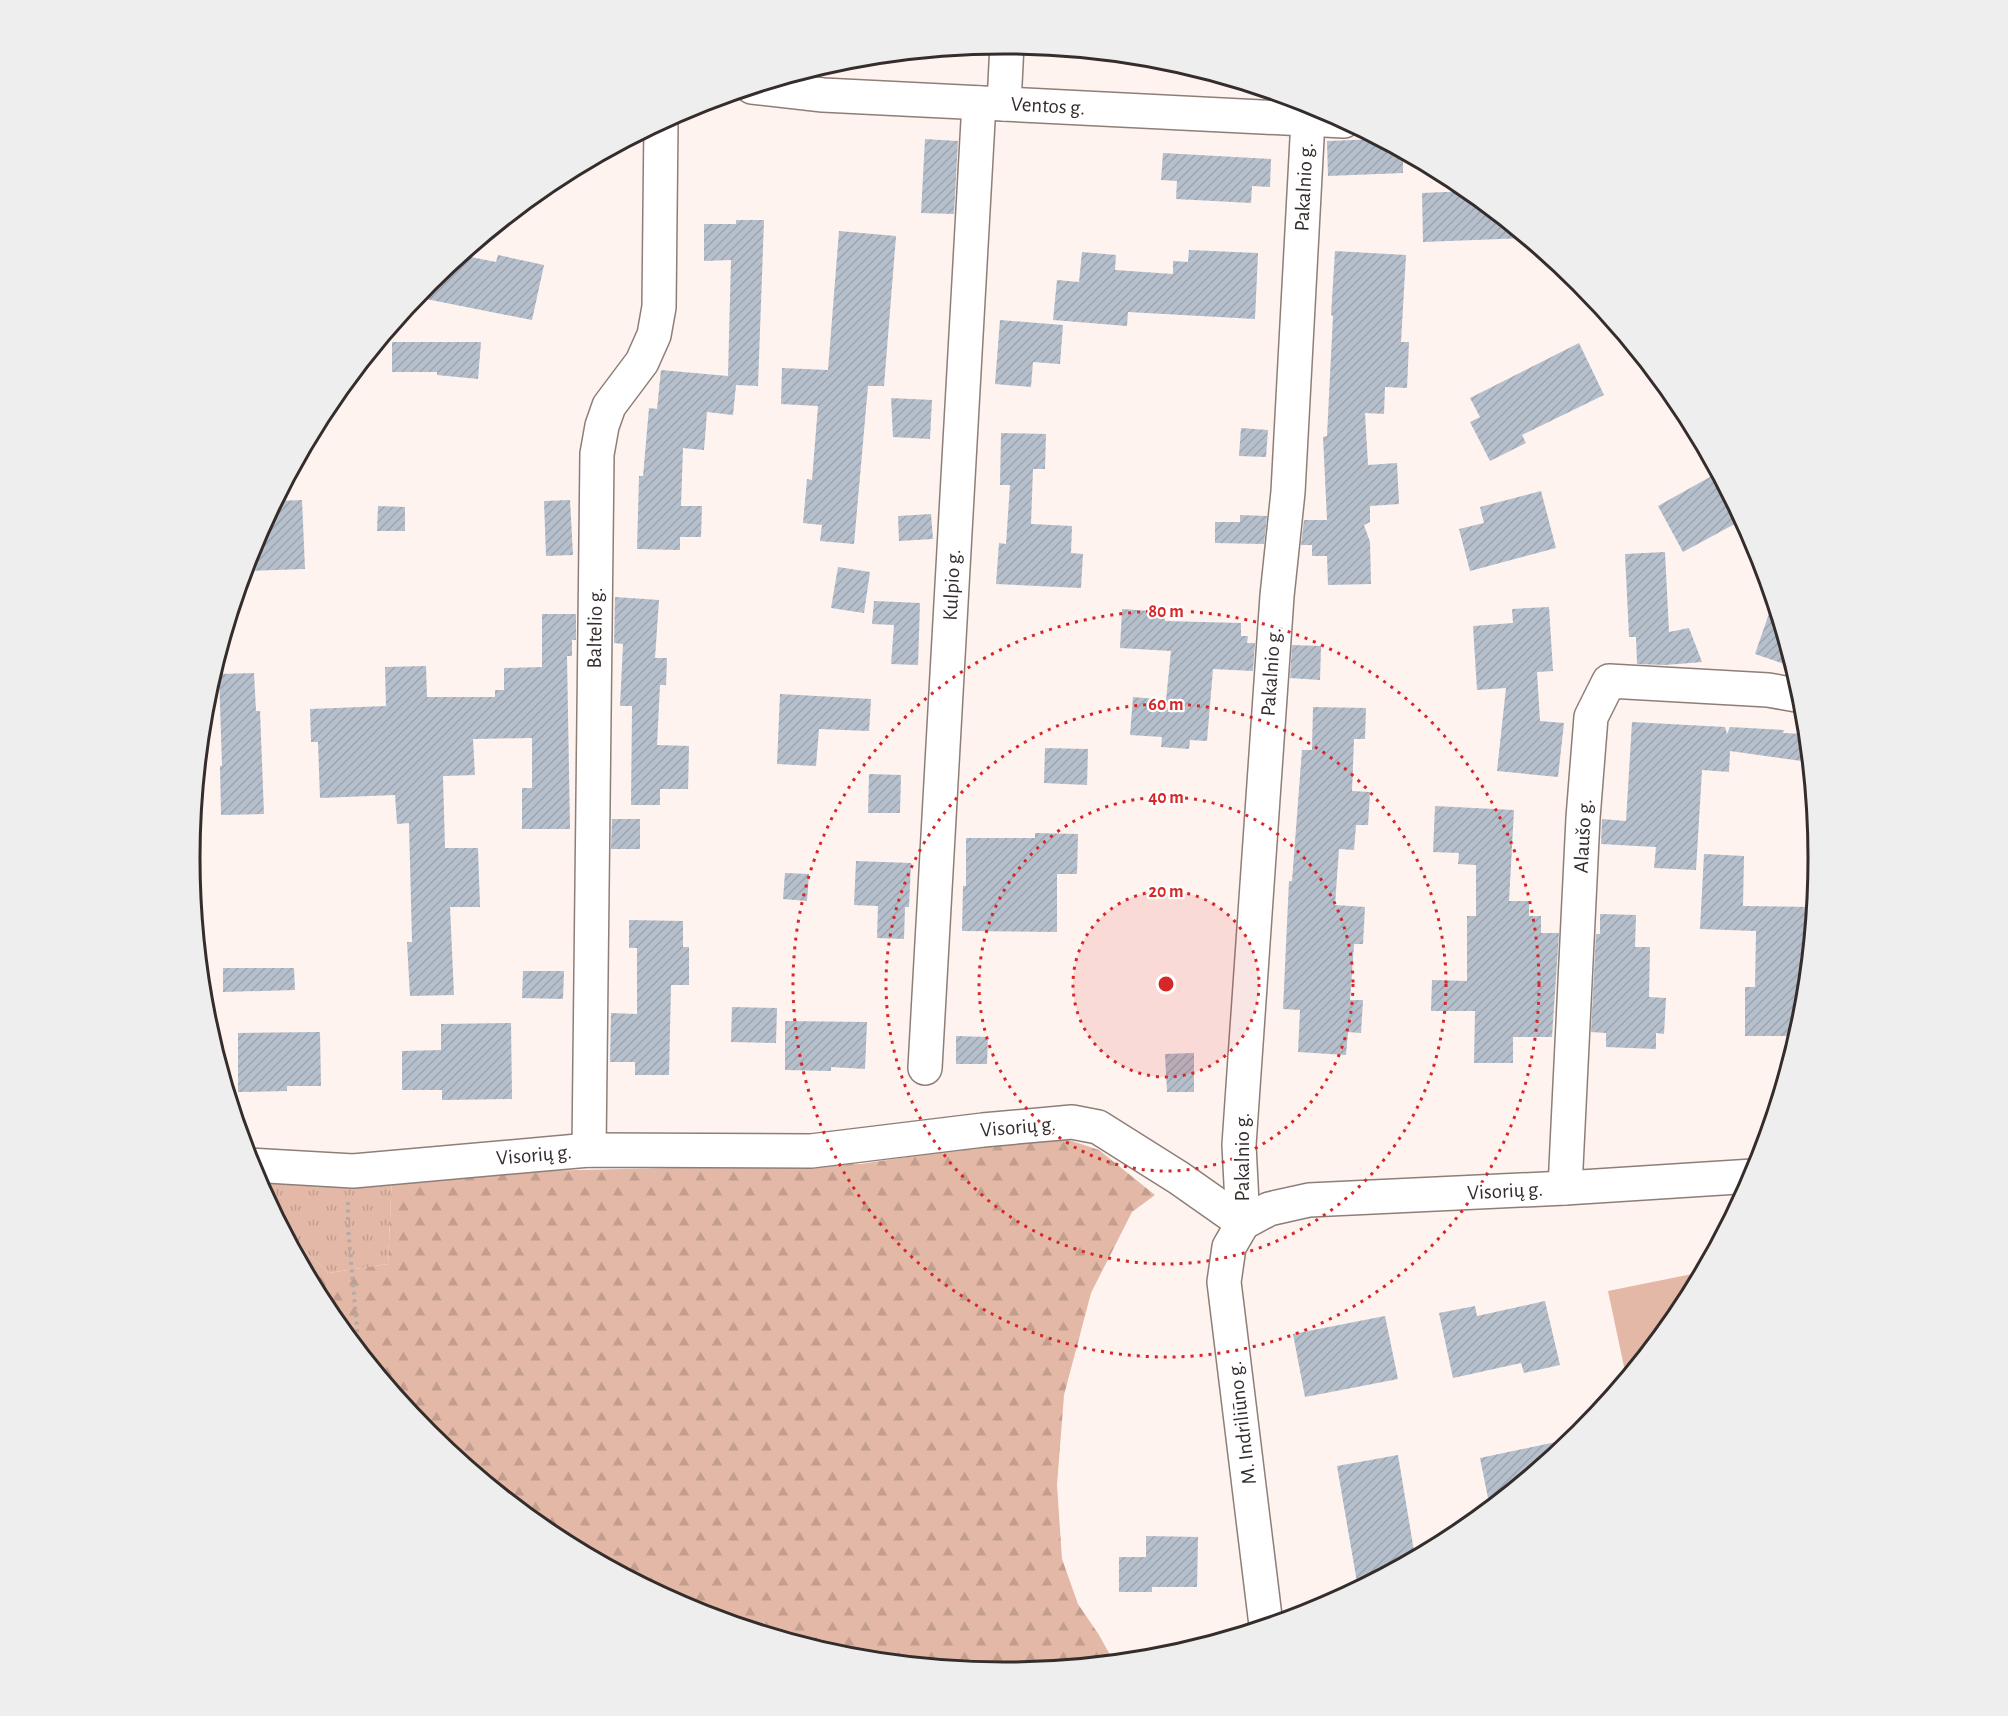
<svg xmlns="http://www.w3.org/2000/svg" width="2008" height="1716" font-family="'Alegreya Sans',sans-serif">
<style>
.grass{fill:url(#grass-tufts)}
.forest{fill:url(#forest-firs)}
.green{fill:#e3b8a6}
.building{fill:url(#building-hatch)}
.lines{fill:none;stroke-linecap:round;stroke-linejoin:round}
.street-casing{stroke:#8e7e78;stroke-width:36}
.path{stroke:#b4aba8;stroke-width:4;stroke-dasharray:3 4.5;stroke-linecap:butt}
.street{stroke:#fff;stroke-width:33}
.ring{fill:none;stroke:#d62828;stroke-width:3;stroke-dasharray:3 6}
.labels{text-anchor:middle;dominant-baseline:central;stroke-width:4.5;stroke-linejoin:round;paint-order:stroke}
.street-label{font-size:21px;fill:#342d2b;stroke:#fff}
.rim{fill:none;stroke:#342d2b;stroke-width:3}
.centre{fill:#d62828;stroke:#fff;stroke-width:3}
.ring-label{font-size:18px;text-anchor:middle;font-weight:bold;fill:#d62828;stroke:#fff;stroke-width:4.5;stroke-linejoin:round;paint-order:stroke}
</style>
<defs>
<pattern id="grass-tufts" width="24" height="20" patternUnits="userSpaceOnUse" patternTransform="scale(1.5)"><rect width="24" height="20" fill="#e3b8a6"/><path d="M3 7l-1-3M5 7V3M7 7l1-3M15 17l-1-3M17 17v-4M19 17l1-3" fill="none" stroke="#c39e8f"/></pattern>
<pattern id="forest-firs" width="22" height="20" patternUnits="userSpaceOnUse" patternTransform="scale(1.5)"><rect width="22" height="20" fill="#e3b8a6"/><path d="M5 1l3.5 6h-7zM16 11l3.5 6h-7z" fill="#c39e8f"/></pattern>
<pattern id="building-hatch" width="6" height="6" patternUnits="userSpaceOnUse" patternTransform="scale(1.5)"><rect width="6" height="6" fill="#b6bfcc"/><path d="M-1 1l2-2M0 6l6-6M5 7l2-2" fill="none" stroke="#9da4af"/></pattern>
</defs>
<rect width="100%" height="100%" fill="#fef3ef"/>
<path class="grass" d="M 252,1171 L 392,1174 L 388,1264 L 328,1273 L 304,1250 L 296,1252 Z"/>
<path class="forest" d="M 1069,1140 L 1099,1150 L 1155,1195 L 1132,1212 L 1091,1293 L 1064,1395 L 1057,1485 L 1062,1559 L 1078,1604 L 1099,1635 L 1114,1662 L 1004,1672 L 845,1657 L 692,1610 L 551,1535 L 428,1434 L 327,1310 L 296,1252 L 304,1250 L 328,1273 L 388,1264 L 392,1174 L 860,1164 L 1016,1141 Z"/>
<path class="green" d="M 1702,1272 L 1681,1311 L 1626,1376 L 1608,1291 Z"/>
<g class="building">
<path d="M 925,139 L 958,141 L 954,214 L 921,213 Z"/>
<path d="M 1379,139 L 1403,152 L 1403,173 L 1328,176 L 1327,141 Z"/>
<path d="M 1163,153 L 1271,159 L 1270,187 L 1252,186 L 1251,203 L 1176,199 L 1177,181 L 1161,180 Z"/>
<path d="M 1469,191 L 1491,209 L 1527,238 L 1423,242 L 1422,193 Z"/>
<path d="M 736,220 L 764,220 L 758,386 L 736,385 L 733,415 L 707,412 L 704,450 L 683,448 L 681,506 L 702,506 L 701,537 L 680,537 L 680,550 L 637,549 L 639,476 L 643,476 L 649,408 L 657,409 L 661,370 L 728,376 L 731,260 L 704,261 L 704,224 L 736,224 Z"/>
<path d="M 839,231 L 896,236 L 884,386 L 868,386 L 854,544 L 820,541 L 822,525 L 803,523 L 807,479 L 812,480 L 818,406 L 781,404 L 782,368 L 828,370 Z"/>
<path d="M 1189,250 L 1258,253 L 1255,319 L 1128,312 L 1127,326 L 1053,320 L 1057,280 L 1079,282 L 1082,252 L 1116,255 L 1115,270 L 1173,274 L 1173,261 L 1188,262 Z"/>
<path d="M 1335,251 L 1406,255 L 1401,342 L 1409,342 L 1407,388 L 1385,387 L 1384,414 L 1365,413 L 1368,465 L 1397,463 L 1399,504 L 1370,506 L 1370,522 L 1364,525 L 1370,542 L 1371,584 L 1328,585 L 1327,556 L 1312,556 L 1312,545 L 1301,545 L 1304,520 L 1327,520 L 1323,437 L 1327,436 L 1333,316 L 1331,315 Z"/>
<path d="M 461,255 L 496,262 L 498,255 L 544,265 L 532,320 L 416,297 L 428,282 Z"/>
<path d="M 1000,320 L 1063,325 L 1060,364 L 1033,362 L 1031,387 L 995,384 Z"/>
<path d="M 392,342 L 481,342 L 478,379 L 437,375 L 437,372 L 392,372 Z"/>
<path d="M 1579,343 L 1604,395 L 1522,435 L 1526,443 L 1490,461 L 1470,422 L 1480,417 L 1470,398 Z"/>
<path d="M 891,398 L 932,400 L 930,439 L 893,437 Z"/>
<path d="M 1241,428 L 1268,430 L 1266,457 L 1239,456 Z"/>
<path d="M 1001,433 L 1046,434 L 1045,469 L 1033,469 L 1031,524 L 1072,526 L 1071,553 L 1083,554 L 1081,588 L 996,584 L 999,543 L 1006,544 L 1010,485 L 1000,485 Z"/>
<path d="M 1717,473 L 1742,520 L 1683,552 L 1658,506 Z"/>
<path d="M 1541,491 L 1556,548 L 1470,571 L 1459,529 L 1484,523 L 1480,507 Z"/>
<path d="M 302,500 L 305,569 L 244,571 L 252,546 L 276,501 Z"/>
<path d="M 570,500 L 573,555 L 546,556 L 544,501 Z"/>
<path d="M 378,506 L 405,507 L 405,531 L 377,531 Z"/>
<path d="M 931,514 L 933,539 L 899,541 L 898,516 Z"/>
<path d="M 1240,515 L 1267,516 L 1264,544 L 1215,543 L 1215,522 L 1240,522 Z"/>
<path d="M 1665,552 L 1669,632 L 1689,628 L 1702,662 L 1665,665 L 1637,664 L 1636,637 L 1629,637 L 1625,554 Z"/>
<path d="M 838,567 L 870,572 L 864,613 L 831,608 Z"/>
<path d="M 615,597 L 659,600 L 655,658 L 667,658 L 666,685 L 660,685 L 657,745 L 689,746 L 688,789 L 660,789 L 660,805 L 631,805 L 632,706 L 620,706 L 623,644 L 614,643 Z"/>
<path d="M 874,601 L 920,603 L 918,665 L 891,664 L 894,625 L 872,624 Z"/>
<path d="M 1773,602 L 1793,667 L 1755,654 Z"/>
<path d="M 1549,607 L 1553,671 L 1537,672 L 1540,721 L 1564,723 L 1558,777 L 1497,771 L 1506,688 L 1477,690 L 1473,626 L 1513,623 L 1512,609 Z"/>
<path d="M 1122,609 L 1165,612 L 1165,621 L 1241,623 L 1241,636 L 1248,636 L 1247,643 L 1255,643 L 1253,671 L 1213,669 L 1207,741 L 1190,740 L 1189,749 L 1161,747 L 1162,737 L 1130,735 L 1133,697 L 1166,700 L 1171,651 L 1120,648 Z"/>
<path d="M 542,614 L 576,614 L 576,640 L 572,640 L 572,656 L 567,656 L 570,829 L 522,829 L 522,788 L 532,788 L 532,738 L 473,739 L 475,775 L 443,776 L 445,848 L 478,848 L 480,907 L 450,907 L 454,995 L 410,996 L 407,942 L 412,942 L 409,823 L 397,824 L 395,795 L 320,798 L 318,742 L 311,742 L 310,709 L 386,706 L 385,667 L 426,666 L 427,697 L 495,697 L 495,690 L 504,690 L 504,668 L 542,667 Z"/>
<path d="M 1292,645 L 1321,646 L 1320,680 L 1290,678 Z"/>
<path d="M 254,673 L 256,711 L 260,711 L 264,814 L 221,815 L 220,766 L 222,766 L 219,674 Z"/>
<path d="M 780,694 L 871,699 L 869,731 L 819,729 L 816,766 L 777,764 Z"/>
<path d="M 1313,707 L 1366,708 L 1365,739 L 1354,739 L 1352,791 L 1370,792 L 1368,825 L 1356,825 L 1354,850 L 1339,849 L 1335,905 L 1365,907 L 1363,944 L 1354,944 L 1350,1000 L 1363,1000 L 1361,1033 L 1348,1032 L 1346,1055 L 1298,1052 L 1300,1010 L 1283,1009 L 1289,881 L 1292,881 L 1302,750 L 1312,750 Z"/>
<path d="M 1632,722 L 1725,727 L 1727,734 L 1730,727 L 1784,730 L 1783,733 L 1806,734 L 1809,762 L 1730,751 L 1729,772 L 1702,770 L 1696,870 L 1654,868 L 1656,847 L 1601,844 L 1602,819 L 1626,821 Z"/>
<path d="M 1045,748 L 1088,749 L 1087,785 L 1044,783 Z"/>
<path d="M 869,774 L 901,775 L 900,813 L 868,813 Z"/>
<path d="M 1435,806 L 1514,810 L 1509,901 L 1529,901 L 1529,916 L 1541,916 L 1541,933 L 1559,933 L 1552,1037 L 1513,1037 L 1513,1063 L 1474,1063 L 1475,1011 L 1431,1011 L 1432,980 L 1467,981 L 1467,916 L 1476,916 L 1476,865 L 1458,864 L 1459,853 L 1433,852 Z"/>
<path d="M 612,819 L 640,819 L 640,849 L 611,849 Z"/>
<path d="M 1035,833 L 1078,834 L 1077,874 L 1057,874 L 1057,932 L 962,931 L 963,886 L 966,886 L 966,838 L 1035,838 Z"/>
<path d="M 1704,854 L 1744,856 L 1743,906 L 1814,907 L 1803,1017 L 1797,1036 L 1745,1036 L 1745,987 L 1755,987 L 1756,931 L 1700,929 Z"/>
<path d="M 856,861 L 911,863 L 909,907 L 905,907 L 904,939 L 877,938 L 878,906 L 854,905 Z"/>
<path d="M 785,873 L 809,874 L 807,901 L 783,899 Z"/>
<path d="M 1600,914 L 1636,915 L 1635,947 L 1650,947 L 1649,997 L 1666,998 L 1664,1034 L 1656,1033 L 1656,1049 L 1606,1047 L 1606,1033 L 1591,1032 L 1596,934 L 1600,934 Z"/>
<path d="M 629,920 L 683,921 L 683,947 L 689,947 L 689,985 L 671,985 L 669,1075 L 635,1075 L 635,1062 L 610,1062 L 611,1013 L 637,1014 L 637,948 L 629,948 Z"/>
<path d="M 223,968 L 294,968 L 295,990 L 223,992 Z"/>
<path d="M 523,971 L 564,971 L 563,999 L 522,998 Z"/>
<path d="M 732,1007 L 777,1008 L 776,1043 L 731,1042 Z"/>
<path d="M 785,1021 L 867,1022 L 865,1069 L 831,1067 L 831,1071 L 785,1070 Z"/>
<path d="M 511,1023 L 512,1099 L 442,1100 L 442,1090 L 402,1090 L 402,1051 L 441,1050 L 441,1024 Z"/>
<path d="M 320,1032 L 321,1086 L 287,1086 L 287,1091 L 238,1092 L 238,1033 Z"/>
<path d="M 956,1036 L 988,1037 L 987,1064 L 956,1064 Z"/>
<path d="M 1194,1053 L 1194,1092 L 1167,1092 L 1165,1054 Z"/>
<path d="M 1545,1301 L 1560,1365 L 1524,1373 L 1521,1363 L 1453,1378 L 1439,1313 L 1475,1306 L 1477,1316 Z"/>
<path d="M 1385,1316 L 1398,1379 L 1305,1397 L 1293,1334 Z"/>
<path d="M 1575,1438 L 1520,1483 L 1490,1508 L 1480,1458 Z"/>
<path d="M 1398,1455 L 1415,1557 L 1358,1588 L 1337,1466 Z"/>
<path d="M 1146,1536 L 1198,1537 L 1197,1587 L 1152,1587 L 1152,1592 L 1119,1592 L 1119,1557 L 1146,1557 Z"/>
</g>
<g class="lines">
<g class="street-casing">
<g id="street">
<path d="M 752,87 L 823,95 L 1344,121"/>
<path d="M 1004,104 L 1007,44"/>
<path d="M 925,1068 L 979,103"/>
<path d="M 589,1150 L 597,454 L 602,426 L 609,406 L 642,362 L 654,335 L 659,307 L 661,122"/>
<path d="M 250,1165 L 353,1171 L 589,1150 L 811,1151 L 983,1130 L 1072,1122 L 1098,1127 L 1179,1178 L 1243,1223"/>
<path d="M 1565,1188 L 1583,818 L 1591,717 L 1609,681 L 1768,690 L 1802,696"/>
<path d="M 1243,1223 L 1239,1145 L 1277,596 L 1288,492 L 1308,120"/>
<path d="M 1243,1223 L 1269,1209 L 1309,1200 L 1565,1188 L 1753,1176"/>
<path d="M 1243,1223 L 1229,1247 L 1224,1282 L 1266,1625"/>
</g>
</g>
<path class="path" d="M 348,1202 L 348,1228 L 359,1350"/>
<use href="#street" class="street"/>
</g>
<circle cx="1166" cy="984" r="93" fill="#d62828" fill-opacity=".12"/>
<g class="ring">
<circle cx="1166" cy="984" r="93"/>
<circle cx="1166" cy="984" r="187"/>
<circle cx="1166" cy="984" r="280"/>
<circle cx="1166" cy="984" r="373"/>
</g>
<g class="labels">
<g class="street-label">
<text transform="translate(1048 106) rotate(3)">Ventos g.</text>
<text transform="translate(1304 187) rotate(-87)">Pakalnio g.</text>
<text transform="translate(952 585) rotate(-87)">Kulpio g.</text>
<text transform="translate(595 628) rotate(-89)">Baltelio g.</text>
<text transform="translate(1271 672) rotate(-86)">Pakalnio g.</text>
<text transform="translate(1583 836) rotate(-87)">Alaušo g.</text>
<text transform="translate(1018 1127) rotate(-5)">Visorių g.</text>
<text transform="translate(534 1155) rotate(-5)">Visorių g.</text>
<text transform="translate(1242 1157) rotate(-90)">Pakalnio g.</text>
<text transform="translate(1505 1191) rotate(-3)">Visorių g.</text>
<text transform="translate(1242 1423) rotate(-97)">M. Indriliūno g.</text>
</g>
</g>
<path d="M0 0H2008V1716H0ZM200 858a804 804 0 1 1 1608 0a804 804 0 1 1-1608 0Z" fill="#efeeee" fill-rule="evenodd"/>
<path class="rim" d="M200 858a804 804 0 1 1 1608 0a804 804 0 1 1-1608 0Z"/>
<circle cx="1166" cy="984" r="9" class="centre"/>
<g class="ring-label">
<text x="1166" y="617">80 m</text>
<text x="1166" y="710">60 m</text>
<text x="1166" y="803">40 m</text>
<text x="1166" y="897">20 m</text>
</g>
</svg>
